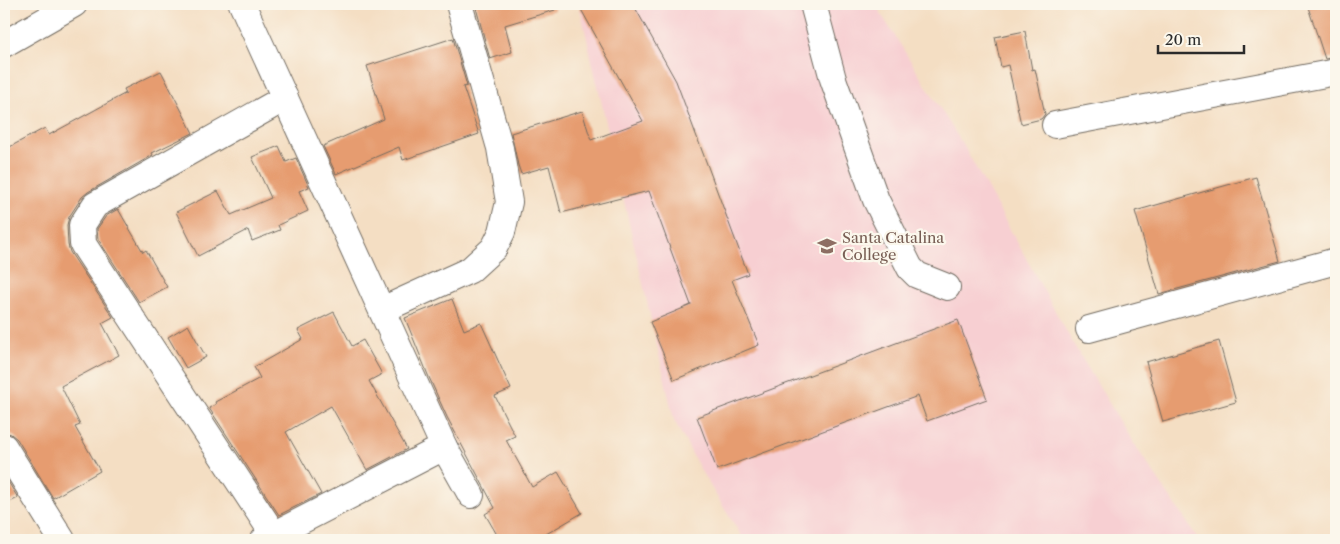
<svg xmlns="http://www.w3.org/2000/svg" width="1340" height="544" font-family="'Libre Caslon Text',serif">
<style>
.built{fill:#f7cfd2}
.building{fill:#e69c70}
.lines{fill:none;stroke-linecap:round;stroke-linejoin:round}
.street-casing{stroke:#716a60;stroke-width:28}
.street{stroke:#fff;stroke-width:26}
.labels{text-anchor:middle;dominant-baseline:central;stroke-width:4.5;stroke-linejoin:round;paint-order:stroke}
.education-label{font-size:15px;fill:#785e54;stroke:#fbf7ec;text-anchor:start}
</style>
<rect width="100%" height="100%" fill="#fbf7ec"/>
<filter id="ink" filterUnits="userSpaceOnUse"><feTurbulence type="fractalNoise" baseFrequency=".02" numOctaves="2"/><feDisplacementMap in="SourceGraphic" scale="10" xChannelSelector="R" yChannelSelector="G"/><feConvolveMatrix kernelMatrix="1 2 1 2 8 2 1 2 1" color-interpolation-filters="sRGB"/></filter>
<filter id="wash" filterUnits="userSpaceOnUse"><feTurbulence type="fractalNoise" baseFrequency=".0096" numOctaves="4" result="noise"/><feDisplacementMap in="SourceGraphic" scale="20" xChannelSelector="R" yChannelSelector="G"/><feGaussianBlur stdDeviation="1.12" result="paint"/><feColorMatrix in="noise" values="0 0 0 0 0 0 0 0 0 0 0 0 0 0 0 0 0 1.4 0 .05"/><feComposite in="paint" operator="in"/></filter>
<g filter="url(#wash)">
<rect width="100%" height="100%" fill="#f4dec3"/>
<path class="built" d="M 579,4 L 875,4 L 965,148 L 1074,345 L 1132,441 L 1199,540 L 744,540 L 701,471 L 674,420 Z"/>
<g id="blocks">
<g class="building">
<path d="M 475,4 L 555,4 L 555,10 L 505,25 L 512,52 L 490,59 Z"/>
<path d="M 578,4 L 633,4 L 676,81 L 748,274 L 732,280 L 759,345 L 674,380 L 650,322 L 691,305 L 649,191 L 561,213 L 549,166 L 521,174 L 518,165 L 511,133 L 582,111 L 591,140 L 643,121 Z"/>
<path d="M 1307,4 L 1336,4 L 1336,57 L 1325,59 Z"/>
<path d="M 1025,31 L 1032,70 L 1035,69 L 1045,114 L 1041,119 L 1021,124 L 1008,65 L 1001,67 L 995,37 Z"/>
<path d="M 453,38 L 467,86 L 463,87 L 479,134 L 403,160 L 399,147 L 336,174 L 323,146 L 384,119 L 367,66 Z"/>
<path d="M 161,71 L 193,133 L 152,153 L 153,155 L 88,192 L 82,197 L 69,217 L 67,225 L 68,245 L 70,252 L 113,317 L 102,323 L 119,355 L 61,386 L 80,425 L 75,427 L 100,471 L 53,498 L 17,439 L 11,434 L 4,432 L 4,150 L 45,128 L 49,135 L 126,93 L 124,89 Z"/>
<path d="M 279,146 L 286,162 L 296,158 L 309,187 L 299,191 L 308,211 L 278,225 L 280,230 L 252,241 L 248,230 L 198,256 L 176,212 L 218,191 L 231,215 L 271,198 L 252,157 Z"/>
<path d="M 1256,177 L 1280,261 L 1159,294 L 1135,211 Z"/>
<path d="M 118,209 L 143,252 L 146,250 L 167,287 L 139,302 L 98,239 L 97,229 L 106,216 Z"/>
<path d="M 452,299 L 464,330 L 481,323 L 511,389 L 495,396 L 515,436 L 506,440 L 532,487 L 558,472 L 582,513 L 536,540 L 500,540 L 485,514 L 495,508 L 447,417 L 428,375 L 405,318 Z"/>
<path d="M 334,312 L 352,346 L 363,340 L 382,374 L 369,381 L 407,449 L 367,470 L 331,406 L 286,432 L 321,494 L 279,515 L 209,408 L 216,404 L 215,402 L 260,378 L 254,367 L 303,339 L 298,330 Z"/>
<path d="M 958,320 L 987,399 L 927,421 L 918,396 L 717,470 L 697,417 Z"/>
<path d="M 188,325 L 206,357 L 186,368 L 168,337 Z"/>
<path d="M 1219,341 L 1236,402 L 1163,422 L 1146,362 Z"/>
<path d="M 4,475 L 18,498 L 4,505 Z"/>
</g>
</g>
</g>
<g filter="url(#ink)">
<use href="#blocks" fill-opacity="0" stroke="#716a60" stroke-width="1"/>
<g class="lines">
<g class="street-casing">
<g id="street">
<path d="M 242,4 L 444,447 L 471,495"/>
<path d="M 813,4 L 833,79 L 876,200 L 910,268 L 917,275 L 947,287"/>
<path d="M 4,44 L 74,4"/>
<path d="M 1055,125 L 1336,72"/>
<path d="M 382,310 L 470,270 L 494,248 L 502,232 L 509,202 L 500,148 L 459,4"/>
<path d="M 1089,329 L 1336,261"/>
<path d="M 4,447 L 62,540"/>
<path d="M 274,535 L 83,244 L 82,225 L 95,205 L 285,98"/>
<path d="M 264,540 L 444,447"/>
</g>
</g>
<use href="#street" class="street"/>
</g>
</g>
<defs>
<g id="university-bare" transform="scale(1.5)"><path d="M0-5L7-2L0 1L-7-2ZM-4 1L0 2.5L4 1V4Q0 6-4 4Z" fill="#8d6e63" stroke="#fbf7ec" stroke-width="2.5" paint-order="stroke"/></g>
</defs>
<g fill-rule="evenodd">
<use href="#university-bare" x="827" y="246"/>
</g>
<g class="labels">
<g class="education-label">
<text x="842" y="237">Santa Catalina<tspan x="842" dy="17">College</tspan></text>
</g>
</g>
<rect width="1340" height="544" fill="none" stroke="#fbf7ec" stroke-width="20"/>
<path d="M1158 45v8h86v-8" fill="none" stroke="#2b2b2b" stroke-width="2.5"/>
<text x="1165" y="45" font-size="15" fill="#2b2b2b" stroke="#fbf7ec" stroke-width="4" paint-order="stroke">20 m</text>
</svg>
